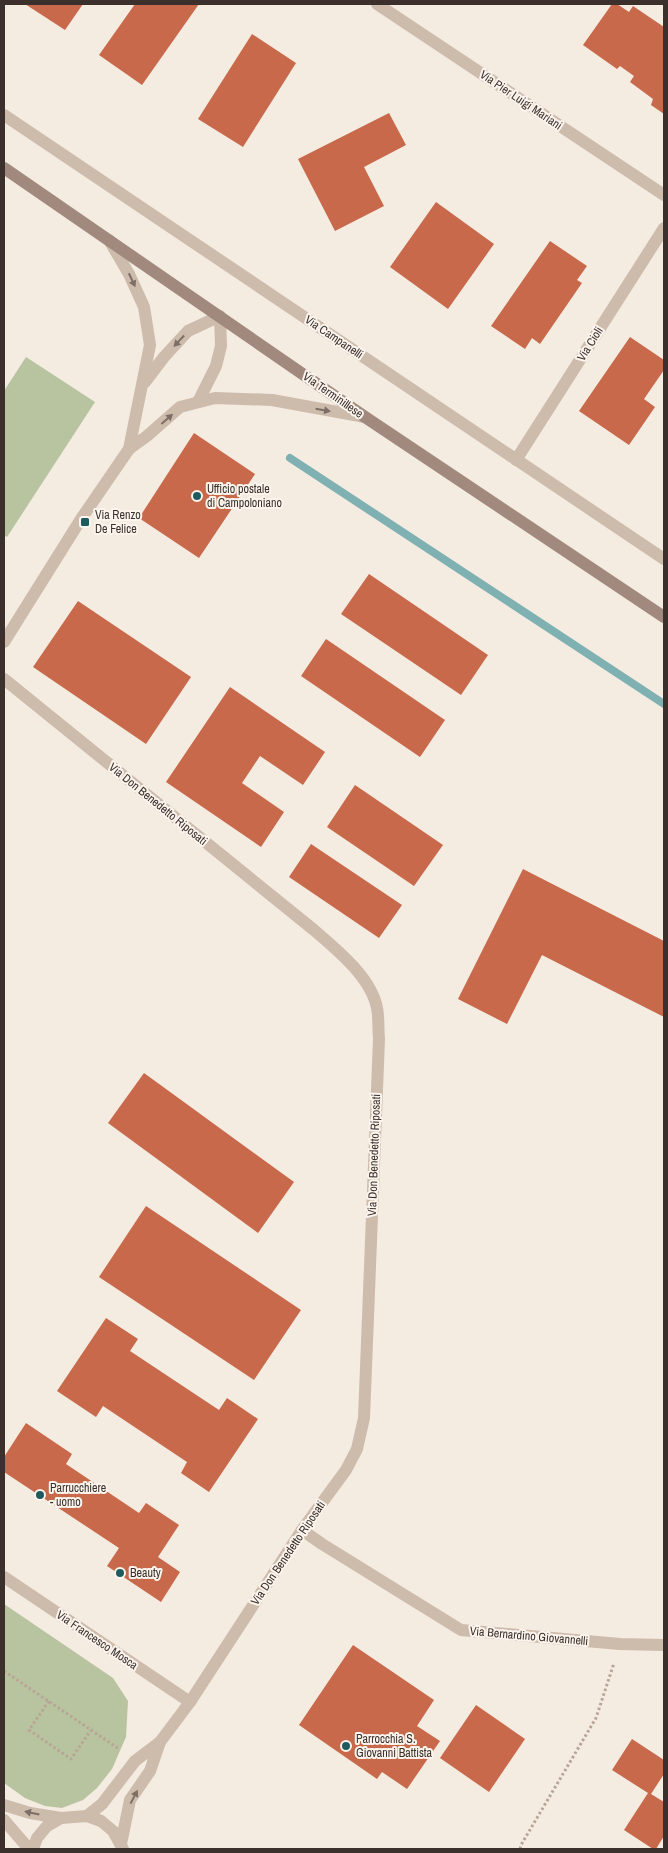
<svg xmlns="http://www.w3.org/2000/svg" width="668" height="1853" font-family="'Archivo Narrow',sans-serif">
<style>
.green{fill:#b8c4a0}
.lines{fill:none;stroke-linecap:round;stroke-linejoin:round}
.stream{stroke:#7fb0b2;stroke-width:8}
.building{fill:#c8694b}
.path{stroke:#b9a596;stroke-width:3;stroke-dasharray:2.5 2.5;stroke-linecap:butt}
.minor{stroke:#cdbbac;stroke-width:12}
.secondary{stroke:#a18a7d;stroke-width:12}
.oneway{fill:#7d6f65}
.poi-dot{fill:#1f5a5e;stroke:#fbf5ee;stroke-width:2}
.labels{text-anchor:middle;dominant-baseline:central;stroke-width:4;stroke-linejoin:round;paint-order:stroke}
.street-label{font-size:12px;fill:#3b302b;stroke:#fbf5ee}
.poi-label{font-size:12px;fill:#3b302b;stroke:#fbf5ee;text-anchor:start}
</style>
<rect width="100%" height="100%" fill="#f4ebe1"/>
<g class="green">
<path d="M 26,357 L 95,402 L 7,537 L 4,535 L 4,391 Z"/>
<path d="M 4,1604 L 113,1678 L 128,1701 L 126,1737 L 112,1769 L 97,1788 L 83,1800 L 62,1808 L 45,1806 L 25,1798 L 4,1783 Z"/>
</g>
<g class="lines">
<path class="stream" d="M 290,458 L 664,704"/>
</g>
<g class="building">
<path d="M 25,4 L 83,4 L 65,30 Z"/>
<path d="M 135,4 L 199,4 L 142,85 L 99,55 Z"/>
<path d="M 612,4 L 617,4 L 629,12 L 633,6 L 664,27 L 664,114 L 651,105 L 653,99 L 630,82 L 634,76 L 620,66 L 617,69 L 583,45 Z"/>
<path d="M 252,34 L 296,63 L 243,147 L 198,119 Z"/>
<path d="M 389,113 L 406,145 L 364,167 L 384,206 L 335,231 L 298,159 Z"/>
<path d="M 436,202 L 494,244 L 448,309 L 390,267 Z"/>
<path d="M 550,241 L 587,266 L 577,280 L 582,283 L 540,344 L 532,338 L 525,349 L 491,326 Z"/>
<path d="M 630,337 L 664,360 L 664,370 L 644,399 L 655,407 L 629,445 L 579,411 Z"/>
<path d="M 194,433 L 255,474 L 199,558 L 139,518 Z"/>
<path d="M 369,574 L 488,655 L 461,695 L 341,614 Z"/>
<path d="M 78,601 L 191,677 L 146,744 L 33,667 Z"/>
<path d="M 326,639 L 445,720 L 420,757 L 301,676 Z"/>
<path d="M 230,687 L 325,752 L 303,785 L 260,756 L 242,783 L 284,812 L 261,847 L 166,782 Z"/>
<path d="M 355,785 L 443,845 L 414,886 L 327,827 Z"/>
<path d="M 311,844 L 402,905 L 379,938 L 289,877 Z"/>
<path d="M 523,869 L 664,941 L 664,1017 L 542,955 L 507,1024 L 458,999 Z"/>
<path d="M 144,1073 L 294,1182 L 258,1233 L 108,1123 Z"/>
<path d="M 146,1206 L 301,1310 L 254,1380 L 99,1277 Z"/>
<path d="M 106,1318 L 138,1339 L 130,1351 L 219,1410 L 227,1398 L 258,1419 L 209,1492 L 181,1473 L 187,1462 L 103,1406 L 96,1417 L 57,1391 Z"/>
<path d="M 26,1423 L 72,1454 L 66,1464 L 139,1513 L 146,1503 L 179,1525 L 158,1557 L 180,1572 L 161,1602 L 107,1566 L 119,1548 L 4,1472 L 4,1457 Z"/>
<path d="M 353,1645 L 434,1700 L 417,1726 L 440,1741 L 407,1789 L 382,1772 L 377,1779 L 299,1725 Z"/>
<path d="M 476,1705 L 525,1739 L 489,1792 L 440,1758 Z"/>
<path d="M 632,1739 L 664,1760 L 664,1774 L 651,1794 L 664,1802 L 664,1836 L 656,1849 L 653,1849 L 624,1830 L 648,1793 L 612,1770 Z"/>
</g>
<g class="lines">
<g class="path">
<path d="M 4,1671 L 119,1749"/>
<path d="M 49,1701 L 29,1730 L 71,1759 L 91,1730"/>
<path d="M 520,1849 L 521,1845 L 596,1718 L 614,1663"/>
</g>
<g class="minor">
<path d="M 377,4 L 664,195"/>
<path d="M 4,115 L 664,559"/>
<path d="M 145,382 L 164,357 L 188,331 L 220,316 L 221,346 L 216,366 L 198,402"/>
<path d="M 129,449 L 147,436 L 180,407 L 215,398 L 272,400 L 365,417"/>
<path d="M 516,460 L 664,228"/>
<path d="M 4,642 L 81,519 L 129,449 L 150,345 L 144,307 L 129,274 L 109,240"/>
<path d="M 4,679 L 314,930 C 336,949 371,977 377,1008 C 379,1017 378,1029 379,1039 L 364,1418 L 357,1449 L 346,1470 L 302,1530 L 190,1702 L 160,1742 L 135,1761 L 102,1804 L 87,1816"/>
<path d="M 302,1530 L 322,1544 L 461,1630 L 620,1644 L 664,1645"/>
<path d="M 4,1577 L 190,1702"/>
<path d="M 4,1805 L 30,1813 L 61,1818"/>
<path d="M 4,1820 L 29,1849"/>
<path d="M 121,1844 L 130,1800 L 150,1771 L 160,1742"/>
<path d="M 33,1849 L 37,1838 L 47,1826 L 61,1818 L 87,1816 L 101,1821 L 113,1831 L 123,1849"/>
</g>
<path class="secondary" d="M 4,168 L 365,417 L 664,617"/>
</g>
<defs><path id="oneway-solid" d="M-6-.8H1V-3.2L6.5 0L1 3.2V.8H-6Z" transform="scale(1.25)"/></defs>
<g class="oneway">
<use href="#oneway-solid" transform="translate(132 280) rotate(65)"/>
<use href="#oneway-solid" transform="translate(179 341) rotate(133)"/>
<use href="#oneway-solid" transform="translate(323 410) rotate(10)"/>
<use href="#oneway-solid" transform="translate(167 419) rotate(-41)"/>
<use href="#oneway-solid" transform="translate(134 1797) rotate(-62)"/>
<use href="#oneway-solid" transform="translate(32 1813) rotate(-168)"/>
</g>
<g class="poi-dot">
<circle cx="197" cy="496" r="5"/>
<rect x="80" y="517" width="10" height="10" rx="2.5"/>
<circle cx="40" cy="1495" r="5"/>
<circle cx="120" cy="1573" r="5"/>
<circle cx="346" cy="1746" r="5"/>
</g>
<g class="labels">
<g class="street-label">
<text transform="translate(521 100) rotate(34)">Via Pier Luigi Mariani</text>
<text transform="translate(334 337) rotate(34)">Via Campanelli</text>
<text transform="translate(590 344) rotate(-58)">Via Cioli</text>
<text transform="translate(333 395) rotate(35)">Via Terminillese</text>
<text transform="translate(158 804) rotate(39)">Via Don Benedetto Riposati</text>
<text transform="translate(374 1155) rotate(-88)">Via Don Benedetto Riposati</text>
<text transform="translate(288 1553) rotate(-56)">Via Don Benedetto Riposati</text>
<text transform="translate(529 1636) rotate(5)">Via Bernardino Giovannelli</text>
<text transform="translate(97 1640) rotate(34)">Via Francesco Mosca</text>
</g>
<g class="poi-label">
<text x="207" y="489">Ufficio postale<tspan x="207" dy="14">di Campoloniano</tspan></text>
<text x="95" y="515">Via Renzo<tspan x="95" dy="14">De Felice</tspan></text>
<text x="50" y="1488">Parrucchiere<tspan x="50" dy="14">- uomo</tspan></text>
<text x="130" y="1573">Beauty</text>
<text x="356" y="1739">Parrocchia S.<tspan x="356" dy="14">Giovanni Battista</tspan></text>
</g>
</g>
<rect width="668" height="1853" fill="none" stroke="#3b302b" stroke-width="10"/>
</svg>
